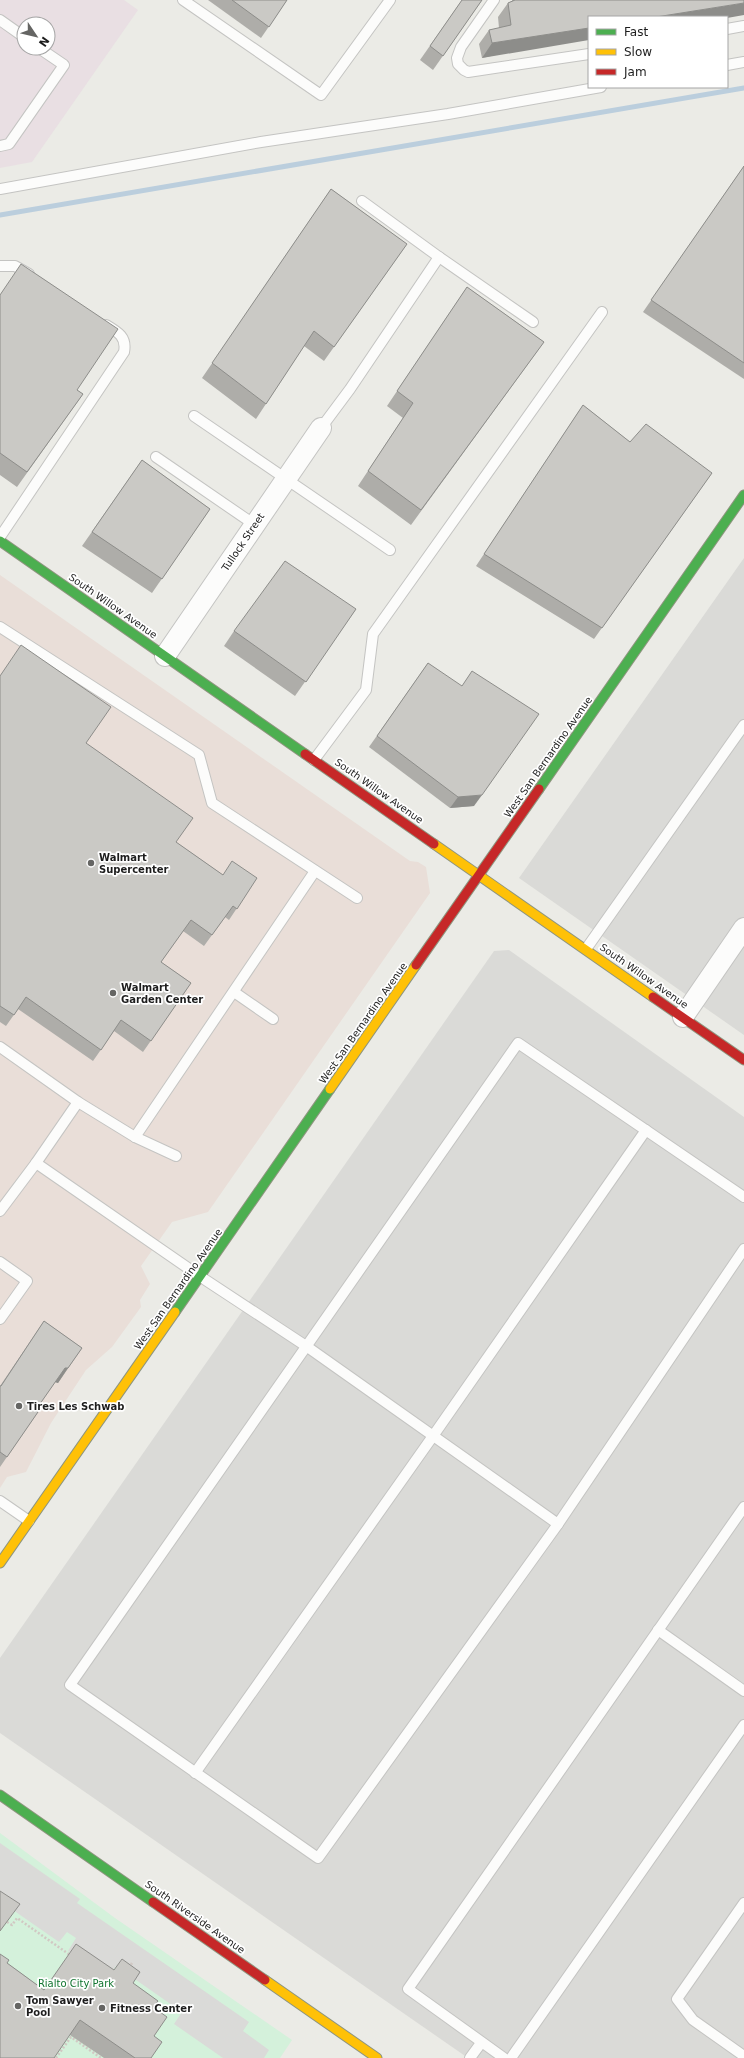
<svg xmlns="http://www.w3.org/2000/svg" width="744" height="2058" font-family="'DejaVu Sans',sans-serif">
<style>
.residential{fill:#dadad7}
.commercial{fill:#e9ded8}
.industrial{fill:#e9dfe3;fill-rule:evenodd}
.park{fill:#d4f1db}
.parking{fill:#dadad8}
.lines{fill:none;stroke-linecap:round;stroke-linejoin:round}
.stream{stroke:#bbcedd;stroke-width:5}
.lane-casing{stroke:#c4c4c2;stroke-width:12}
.street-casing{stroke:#c4c4c2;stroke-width:22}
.fast-casing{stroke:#8e957f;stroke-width:11}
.slow-casing{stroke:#8e957f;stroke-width:11}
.jam-casing{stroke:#8e957f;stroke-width:11}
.path{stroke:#d1c8c3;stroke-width:2.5;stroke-dasharray:2 2;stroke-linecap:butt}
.lane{stroke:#fcfcfb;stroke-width:10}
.street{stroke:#fcfcfb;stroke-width:20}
.fast{stroke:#4caf50;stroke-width:9}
.slow{stroke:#ffc107;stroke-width:9}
.jam{stroke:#c62828;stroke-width:9}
.wall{fill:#aeada9}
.shaded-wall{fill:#8d8d8a}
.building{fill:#cac9c5;stroke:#8d8d8a}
.poi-dot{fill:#656563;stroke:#fff;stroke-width:1.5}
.labels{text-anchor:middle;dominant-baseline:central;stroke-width:3.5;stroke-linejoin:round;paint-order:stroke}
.street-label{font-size:10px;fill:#1d1d1d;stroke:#fff}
.poi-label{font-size:10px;font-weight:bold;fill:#1d1d1d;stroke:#fff;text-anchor:start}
.park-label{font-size:10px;fill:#117530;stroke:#fff}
</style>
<rect width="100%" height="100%" fill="#ebebe6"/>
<g class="residential">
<path d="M 744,558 L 744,1035 L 519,878 Z"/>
<path d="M 509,950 L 744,1117 L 744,2058 L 468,2058 L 0,1733 L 0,1658 L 494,951 Z"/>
</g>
<path class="commercial" d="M 0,575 L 410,861 L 418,862 L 426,867 L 430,893 L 208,1212 L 172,1222 L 141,1266 L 150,1284 L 140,1300 L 141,1307 L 112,1347 L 86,1370 L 51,1423 L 26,1472 L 7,1477 L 0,1488 Z"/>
<path class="industrial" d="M 0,0 L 124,0 L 138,10 L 32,162 L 0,168 ZM 24,24 L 48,24 L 48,48 L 24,48 Z"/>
<path class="park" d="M 0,1833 L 115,1918 L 292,2040 L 280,2058 L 0,2058 Z"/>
<path class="parking" d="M 0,1843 L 80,1899 L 77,1903 L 249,2022 L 243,2031 L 269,2050 L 264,2058 L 223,2058 L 174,2024 L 182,2012 L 116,1966 L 107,1978 L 68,1951 L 76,1938 L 67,1932 L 59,1942 L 0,1901 Z"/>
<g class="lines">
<path class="stream" d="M 0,215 L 744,88"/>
<g class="lane-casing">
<g id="lane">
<path d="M 183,0 L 321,95 L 390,0"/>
<path d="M 494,0 L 461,47 L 457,58 L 458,64 L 464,70 L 468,72 L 589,54"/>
<path d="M 0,20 L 24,37"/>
<path d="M 727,29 L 744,26"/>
<path d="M 727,65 L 744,62"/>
<path d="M 0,146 L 9,144 L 64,65 L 39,48"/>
<path d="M 0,189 L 261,142 L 448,114 L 601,87"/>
<path d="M 362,201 L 439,257 L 533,322"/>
<path d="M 0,266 L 15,266 L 29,274"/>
<path d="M 194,416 L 390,550"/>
<path d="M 321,428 L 350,389 L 439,257"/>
<path d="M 156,457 L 255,525"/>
<path d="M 0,537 L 124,352 C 127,337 118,332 106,325"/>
<path d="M 0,627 L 199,755 L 212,803 L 357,898"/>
<path d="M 314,760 L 366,690 L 373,634 L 602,312"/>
<path d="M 586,949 L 744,725"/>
<path d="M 234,992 L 273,1019"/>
<path d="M 0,1047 L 78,1102 L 36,1163 L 0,1211"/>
<path d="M 78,1102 L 135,1137 L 176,1156"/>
<path d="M 135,1137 L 315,871"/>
<path d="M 36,1163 L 201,1277 L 306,1346 L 558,1524 L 744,1249"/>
<path d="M 0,1262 L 27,1281 L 0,1319"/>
<path d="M 0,1501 L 29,1521"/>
<path d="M 558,1524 L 318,1858 L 70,1685 L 518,1043 L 744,1197"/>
<path d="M 658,1630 L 744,1691"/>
<path d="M 195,1773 L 433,1436 L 646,1130"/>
<path d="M 744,1903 L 677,1999 L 693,2020 L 744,2056"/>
<path d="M 470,2058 L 481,2043"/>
<path d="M 504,2058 L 408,1989 L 744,1507"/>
<path d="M 511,2058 L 744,1725"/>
</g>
</g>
<g class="street-casing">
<g id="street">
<path d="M 165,656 L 321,428"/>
<path d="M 683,1017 L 744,928"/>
</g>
</g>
<g class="fast-casing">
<g id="fast">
<path d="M 0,541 L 305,754"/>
<path d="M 539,789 L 744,495"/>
<path d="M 175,1312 L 330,1089"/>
<path d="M 0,1795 L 153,1902"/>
</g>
</g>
<g class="slow-casing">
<g id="slow">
<path d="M 434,844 L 653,997"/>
<path d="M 330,1089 L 416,965"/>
<path d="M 0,1563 L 175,1312"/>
<path d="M 265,1980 L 377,2058"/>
</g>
</g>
<g class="jam-casing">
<g id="jam">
<path d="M 305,754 L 434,844"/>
<path d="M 416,965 L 539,789"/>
<path d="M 653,997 L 744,1060"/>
<path d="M 153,1902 L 265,1980"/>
</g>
</g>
<g class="path">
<path d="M 7,1922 L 12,1925 L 17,1918 L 70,1955"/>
<path d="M 129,1968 L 132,1963"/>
<path d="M 56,2058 L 71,2037 L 101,2058"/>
</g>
<use href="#lane" class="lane"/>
<use href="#street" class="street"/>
<use href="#fast" class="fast"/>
<use href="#slow" class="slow"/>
<use href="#jam" class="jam"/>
</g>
<g class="wall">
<path d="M 208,0 L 287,0 L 261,38 Z"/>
<path d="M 462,0 L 482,0 L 433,70 L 420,60 Z"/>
<path d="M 512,0 L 744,0 L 482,58 L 479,44 L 489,30 L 499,28 L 498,17 L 508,3 L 512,1 Z"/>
<path d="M 744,166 L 744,379 L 643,312 Z"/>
<path d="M 331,189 L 407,244 L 324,361 L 304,346 L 256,419 L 202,378 Z"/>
<path d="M 467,287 L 544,342 L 411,525 L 358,486 L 403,418 L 387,406 Z"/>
<path d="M 0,295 L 77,390 L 83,394 L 17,487 L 0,475 Z"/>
<path d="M 583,405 L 630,442 L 712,473 L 594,639 L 476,566 Z"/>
<path d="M 142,460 L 210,509 L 152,593 L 82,546 Z"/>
<path d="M 356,609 L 295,696 L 224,646 L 234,631 Z"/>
<path d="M 428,663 L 474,806 L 450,808 L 369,747 Z"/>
<path d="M 0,676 L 86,743 L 176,842 L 223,875 L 257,878 L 229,920 L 225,917 L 204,946 L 183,931 L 161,962 L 191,983 L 143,1052 L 114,1031 L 93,1061 L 18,1009 L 6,1026 L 0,1022 Z"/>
<path d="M 44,1321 L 82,1348 L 58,1383 L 55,1382 L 35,1411 L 38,1412 L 0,1467 L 0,1386 Z"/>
<path d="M 7,1963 L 44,1990 L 114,1970 L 133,1983 L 153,2007 L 154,2036 L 151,2058 L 104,2058 L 70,2035 Z"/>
</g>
<g class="shaded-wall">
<path d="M 744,3 L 744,15 L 727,18 L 727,17 L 656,17 Z"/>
<path d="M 589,28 L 589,40 L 482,58 L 492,43 Z"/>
<path d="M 482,795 L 474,806 L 450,808 L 458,797 Z"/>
<path d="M 65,1368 L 68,1368 L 58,1383 L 55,1382 Z"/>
</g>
<g class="building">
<path d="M 232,0 L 287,0 L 269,27 Z"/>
<path d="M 462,0 L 482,0 L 443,56 L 430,46 Z"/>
<path d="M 515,0 L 744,0 L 744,3 L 656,17 L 589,17 L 589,28 L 492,43 L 489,30 L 511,25 L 508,3 Z"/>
<path d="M 744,166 L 744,363 L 651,300 Z"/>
<path d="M 331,189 L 407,244 L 334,347 L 314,331 L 266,404 L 212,363 Z"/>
<path d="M 21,264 L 118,329 L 77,390 L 83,394 L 27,472 L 0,453 L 0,295 Z"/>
<path d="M 467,287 L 544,342 L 421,510 L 368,471 L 413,403 L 397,391 Z"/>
<path d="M 583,405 L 630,442 L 646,424 L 712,473 L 602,628 L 484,554 Z"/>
<path d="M 142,460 L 210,509 L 162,579 L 92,532 Z"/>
<path d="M 285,561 L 356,609 L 306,682 L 234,631 Z"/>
<path d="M 21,645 L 111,707 L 86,743 L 193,818 L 176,842 L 223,875 L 232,861 L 257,878 L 237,909 L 233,906 L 212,935 L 191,920 L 161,962 L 191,983 L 151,1041 L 121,1020 L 101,1050 L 26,997 L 14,1015 L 0,1006 L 0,676 Z"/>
<path d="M 428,663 L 462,686 L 472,671 L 539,714 L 482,795 L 458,797 L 377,736 Z"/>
<path d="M 44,1321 L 82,1348 L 68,1368 L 65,1368 L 35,1411 L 38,1412 L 7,1457 L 0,1452 L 0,1386 L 1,1386 Z"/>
<path d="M 0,1891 L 20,1904 L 0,1931 Z"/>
<path d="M 76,1944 L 114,1970 L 122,1959 L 140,1972 L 133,1983 L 158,2001 L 153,2007 L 167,2017 L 154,2036 L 162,2042 L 151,2058 L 135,2058 L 80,2020 L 54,2058 L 0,2058 L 0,1954 L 9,1960 L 7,1963 L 44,1990 Z"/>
</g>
<g class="poi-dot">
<circle cx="91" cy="863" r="4"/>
<circle cx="113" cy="993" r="4"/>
<circle cx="19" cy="1406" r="4"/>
<circle cx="18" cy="2006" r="4"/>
<circle cx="102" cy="2008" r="4"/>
</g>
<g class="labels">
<g class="street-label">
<text transform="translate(243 542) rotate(-56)">Tullock Street</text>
<text transform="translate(113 606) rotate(35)">South Willow Avenue</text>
<text transform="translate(548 757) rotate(-55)">West San Bernardino Avenue</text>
<text transform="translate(379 791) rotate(35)">South Willow Avenue</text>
<text transform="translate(644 976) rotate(35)">South Willow Avenue</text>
<text transform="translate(363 1023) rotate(-55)">West San Bernardino Avenue</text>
<text transform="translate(178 1289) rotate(-55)">West San Bernardino Avenue</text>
<text transform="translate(195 1917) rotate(35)">South Riverside Avenue</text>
</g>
<g class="poi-label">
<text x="99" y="857">Walmart<tspan x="99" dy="12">Supercenter</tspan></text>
<text x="121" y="987">Walmart<tspan x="121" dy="12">Garden Center</tspan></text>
<text x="27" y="1406">Tires Les Schwab</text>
<text x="26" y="2000">Tom Sawyer<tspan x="26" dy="12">Pool</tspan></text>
<text x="110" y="2008">Fitness Center</text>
</g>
<g class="park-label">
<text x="76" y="1983">Rialto City Park</text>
</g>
</g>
<rect x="588" y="16" width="140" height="72" fill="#ffffff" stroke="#a5a5a5"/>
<rect x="596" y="29" width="20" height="6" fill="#4caf50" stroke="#a5a5a5"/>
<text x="624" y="36" font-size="12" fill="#1d1d1d">Fast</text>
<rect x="596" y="49" width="20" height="6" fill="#ffc107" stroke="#a5a5a5"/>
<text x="624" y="56" font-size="12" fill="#1d1d1d">Slow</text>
<rect x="596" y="69" width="20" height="6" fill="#c62828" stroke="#a5a5a5"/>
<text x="624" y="76" font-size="12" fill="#1d1d1d">Jam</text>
<g transform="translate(36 36) rotate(125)"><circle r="19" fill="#ffffff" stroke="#a5a5a5"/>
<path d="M0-3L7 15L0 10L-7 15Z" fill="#656563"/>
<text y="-6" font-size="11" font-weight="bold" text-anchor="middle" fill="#1d1d1d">N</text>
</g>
</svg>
